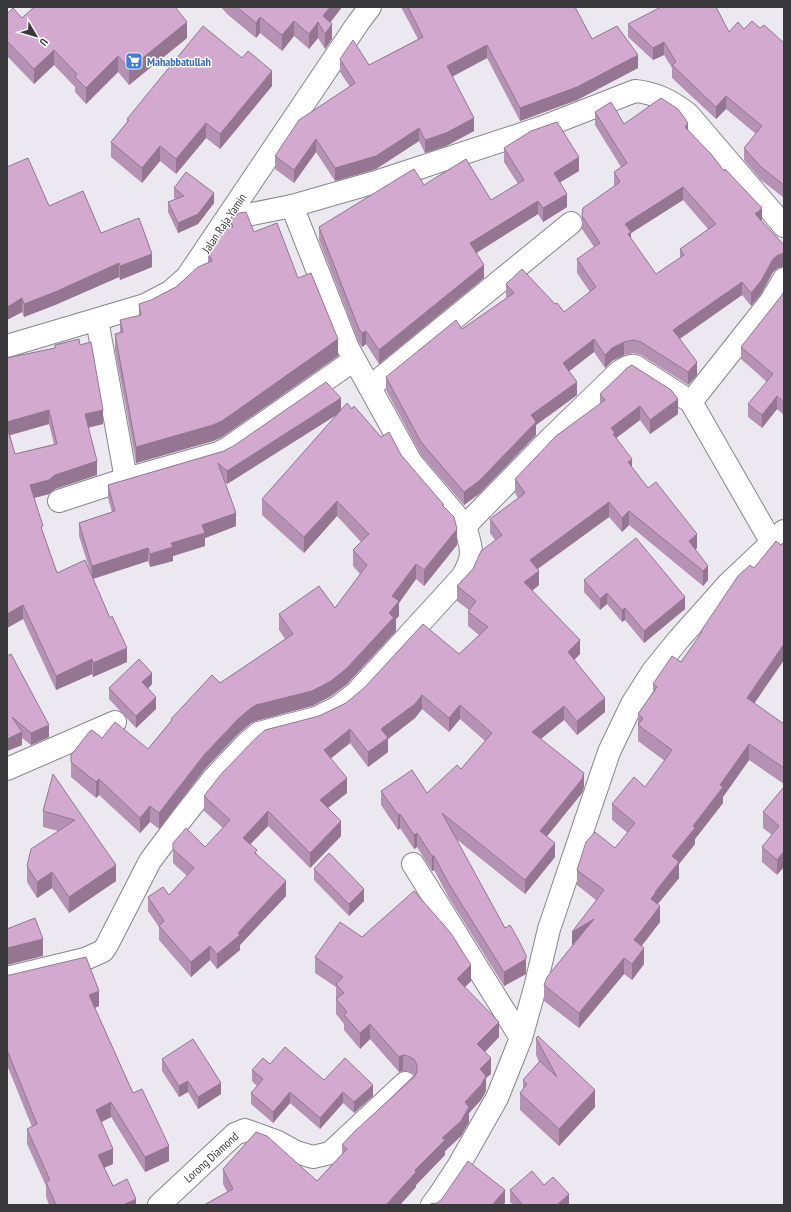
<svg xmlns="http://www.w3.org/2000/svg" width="791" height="1212" font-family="'PT Sans Narrow',sans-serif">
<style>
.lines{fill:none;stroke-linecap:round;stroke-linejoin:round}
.minor-casing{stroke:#87858a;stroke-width:24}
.minor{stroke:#fff;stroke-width:22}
.wall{fill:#b591b3;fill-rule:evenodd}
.shaded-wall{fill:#947692}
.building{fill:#d3a9d0;stroke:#947692;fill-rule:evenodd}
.labels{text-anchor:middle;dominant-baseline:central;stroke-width:3;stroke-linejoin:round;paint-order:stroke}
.shop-label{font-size:12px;font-weight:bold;fill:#366cbe;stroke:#fff;text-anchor:start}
.street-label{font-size:12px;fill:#38383a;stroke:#fff}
</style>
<rect width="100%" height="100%" fill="#ebe9ef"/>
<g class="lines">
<g class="minor-casing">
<g id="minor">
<path d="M 292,206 L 348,348 L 411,462 L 465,526"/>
<path d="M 227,219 L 292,206 L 379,181 L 543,127 L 635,91 C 656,93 671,101 688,114 L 784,226"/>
<path d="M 97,320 L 126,479"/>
<path d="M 7,346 L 145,305 L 170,292 L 187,277 L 358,23 L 370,7"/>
<path d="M 370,387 L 571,223"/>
<path d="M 691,402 L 771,301 L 784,279"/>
<path d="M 59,501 L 126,479 L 218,453 L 228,448 L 354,360"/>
<path d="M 7,769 L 115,722"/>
<path d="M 413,864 L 521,1038"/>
<path d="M 7,978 L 85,959 L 103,951 L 107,945 L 150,861 L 183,817 L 213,779 L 247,743 L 259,733 L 316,718 L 338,707 L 356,693 L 462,577 C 475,556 472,549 465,526 L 551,438 L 619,372 C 624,369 629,365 635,366 L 691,402 L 772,543"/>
<path d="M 159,1205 L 235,1134 L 245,1130 L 262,1136 L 278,1142 L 296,1152 L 313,1157 L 330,1153 L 405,1083"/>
<path d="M 432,1205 L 440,1194 L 459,1165 L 497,1098 L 521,1038 L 535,988 L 549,929 L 609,752 L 632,704 L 653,671 L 679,639 L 728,584 L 784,531"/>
</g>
</g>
<use href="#minor" class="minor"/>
</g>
<g class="wall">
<path d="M 221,7 L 342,7 L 330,22 L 332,39 L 325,49 L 318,38 L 309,49 L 294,36 L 282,51 L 260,33 L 256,38 L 227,14 Z"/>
<path d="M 401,7 L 575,7 L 592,39 L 638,68 L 577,100 L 520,121 L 487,58 L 452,77 L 474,131 L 446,146 L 425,153 L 419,141 L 376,169 L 335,181 L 316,152 L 294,183 L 275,169 L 275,156 L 350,87 L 340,72 L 340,59 L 369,65 L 418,39 Z"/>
<path d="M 7,14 L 22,18 L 187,38 L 129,85 L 118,72 L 86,104 L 75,92 L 75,87 L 54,65 L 34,84 L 7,56 Z"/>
<path d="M 628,24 L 729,32 L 744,29 L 760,28 L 784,43 L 784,198 L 761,180 L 744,160 L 744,148 L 756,134 L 726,109 L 716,119 L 672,78 L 672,68 L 664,55 L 653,60 L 628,37 Z"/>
<path d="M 272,86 L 220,149 L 206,138 L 176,174 L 160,161 L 142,183 L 111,157 L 111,142 L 127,122 L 127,119 Z"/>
<path d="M 595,112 L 624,124 L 688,130 L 762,221 L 784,245 L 784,267 L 778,268 L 773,272 L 761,294 L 751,306 L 742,295 L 680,339 L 697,375 L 688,385 L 641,355 L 634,353 L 624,355 L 612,361 L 605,368 L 594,352 L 569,371 L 577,395 L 536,425 L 536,435 L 479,494 L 464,505 L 421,455 L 386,390 L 386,377 L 462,329 L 507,298 L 506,297 L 506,284 L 555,304 L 564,312 L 590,292 L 577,273 L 577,259 L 594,247 L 582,229 L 582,216 L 614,186 L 614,172 L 621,167 L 595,125 ZM 683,200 L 708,229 L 680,249 L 680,258 L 656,274 L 631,239 L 631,233 Z"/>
<path d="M 504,148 L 579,171 L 560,182 L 567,207 L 543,222 L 538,214 L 476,253 L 484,278 L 379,364 L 366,344 L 362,347 L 359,343 L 319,240 L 319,227 L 424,185 L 491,200 L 518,184 L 504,162 Z"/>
<path d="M 7,167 L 49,206 L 101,233 L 152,267 L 120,280 L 119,277 L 55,305 L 24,317 L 22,312 L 7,320 Z"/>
<path d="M 174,188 L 214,203 L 198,224 L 178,233 L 168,212 L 168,202 L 176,199 L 174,198 Z"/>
<path d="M 230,220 L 254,232 L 298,278 L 338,356 L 222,437 L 213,441 L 136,463 L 115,350 L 115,334 L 120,332 L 120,320 L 139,316 L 139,304 L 151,300 L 176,287 L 208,263 L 208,252 L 230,228 Z"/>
<path d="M 784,291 L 784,415 L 777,409 L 762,428 L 748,417 L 748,404 L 767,382 L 741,359 L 741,347 L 782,295 Z"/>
<path d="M 55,345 L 103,424 L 88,428 L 97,475 L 55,489 L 49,494 L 34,498 L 43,533 L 57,573 L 91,574 L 79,536 L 79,523 L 112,512 L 108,498 L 108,485 L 224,451 L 341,410 L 352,409 L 381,437 L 401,455 L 444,507 L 457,545 L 424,586 L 416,579 L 399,603 L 399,616 L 396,619 L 396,631 L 347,684 L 331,696 L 312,706 L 256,721 L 251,723 L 238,734 L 204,770 L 159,829 L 150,822 L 140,833 L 99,795 L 96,798 L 71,777 L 71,755 L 102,738 L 148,749 L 171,721 L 171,719 L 220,683 L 285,639 L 279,630 L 279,614 L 335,608 L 360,574 L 353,566 L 353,550 L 361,542 L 337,516 L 304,553 L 262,515 L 262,499 L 338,414 L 227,484 L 225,482 L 236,526 L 205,538 L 205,546 L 173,556 L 173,561 L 150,567 L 148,561 L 93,579 L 127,662 L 93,677 L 92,674 L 56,690 L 23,619 L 7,628 L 7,358 L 55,348 ZM 49,424 L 54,444 L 15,454 L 10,435 Z"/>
<path d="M 600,394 L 678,414 L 650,434 L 640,420 L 616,438 L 632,467 L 648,488 L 697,548 L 695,550 L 708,580 L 703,586 L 629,525 L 622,532 L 609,517 L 538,569 L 539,585 L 532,591 L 580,654 L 574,660 L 605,712 L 577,735 L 564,720 L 541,739 L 584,787 L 582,793 L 547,836 L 555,857 L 525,894 L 455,838 L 526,970 L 526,974 L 504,986 L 449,898 L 434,870 L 432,871 L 417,847 L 414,849 L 400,828 L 398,830 L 381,805 L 381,791 L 427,793 L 461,769 L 485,741 L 460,719 L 449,732 L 422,709 L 415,718 L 388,739 L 388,752 L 368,767 L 350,743 L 331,758 L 347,793 L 328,808 L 341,836 L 310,868 L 268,826 L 250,844 L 286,896 L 240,945 L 240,950 L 217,969 L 210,960 L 191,977 L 159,940 L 159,927 L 148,911 L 148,897 L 169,895 L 187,876 L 173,863 L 173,843 L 205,847 L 223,828 L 204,811 L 204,796 L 319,716 L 459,654 L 479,635 L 468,626 L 468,612 L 469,610 L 457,601 L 457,586 L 473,569 L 495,540 L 490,533 L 490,519 L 518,498 L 515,493 L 515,479 L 600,404 Z"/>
<path d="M 784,542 L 784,660 L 754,703 L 784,724 L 784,784 L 749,760 L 723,797 L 723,803 L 695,839 L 695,844 L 679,864 L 679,878 L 658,904 L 660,922 L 641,946 L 644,964 L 632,980 L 624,974 L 579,1028 L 544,1001 L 544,985 L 572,947 L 596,900 L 577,885 L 577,870 L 615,848 L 628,833 L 612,820 L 612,804 L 645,787 L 665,761 L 638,741 L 638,714 L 653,694 L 653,684 L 681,662 L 701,634 L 701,631 L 754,568 L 781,545 Z"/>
<path d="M 584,580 L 685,609 L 644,643 L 625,620 L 622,622 L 607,604 L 600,610 L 584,592 Z"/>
<path d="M 7,656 L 49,737 L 31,745 L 22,738 L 22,745 L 7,751 Z"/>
<path d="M 152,684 L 148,689 L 156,709 L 136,728 L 109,699 L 109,688 Z"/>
<path d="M 53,774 L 116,881 L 69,913 L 52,888 L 37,898 L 27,882 L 27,866 L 58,831 L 43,827 L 43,811 Z"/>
<path d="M 784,787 L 777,875 L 762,862 L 762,847 L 772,835 L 763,828 L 763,812 Z"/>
<path d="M 314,869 L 364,901 L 349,916 L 314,880 Z"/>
<path d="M 362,937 L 471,981 L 465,987 L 499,1037 L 485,1052 L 491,1074 L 486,1078 L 486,1091 L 481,1100 L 469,1113 L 469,1122 L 461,1136 L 445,1151 L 445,1155 L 416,1185 L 416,1187 L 400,1205 L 204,1205 L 227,1192 L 223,1184 L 223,1169 L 317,1181 L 342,1154 L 342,1145 L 414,1075 L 414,1074 L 408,1071 L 403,1071 L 399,1072 L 370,1039 L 360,1049 L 344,1030 L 344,1024 L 336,1014 L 336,987 L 315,973 L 315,957 Z"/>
<path d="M 7,975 L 99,1006 L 95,1008 L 133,1093 L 169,1161 L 145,1172 L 111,1117 L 101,1122 L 113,1164 L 104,1168 L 113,1186 L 136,1205 L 49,1205 L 46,1197 L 46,1186 L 27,1144 L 27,1129 L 32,1127 L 7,1065 Z"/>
<path d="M 536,1038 L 595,1107 L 559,1146 L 520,1110 L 520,1093 L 523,1090 L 523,1080 L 539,1062 L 536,1055 Z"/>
<path d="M 162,1059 L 221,1094 L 198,1109 L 188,1092 L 179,1097 L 162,1071 Z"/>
<path d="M 270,1064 L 324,1080 L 373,1096 L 354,1113 L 343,1103 L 320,1129 L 290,1103 L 273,1123 L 251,1104 L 251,1093 L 257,1086 L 252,1081 L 252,1070 Z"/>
<path d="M 544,1185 L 569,1205 L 513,1205 L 510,1202 L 510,1190 Z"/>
</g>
<g class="shaded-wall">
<path d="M 330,7 L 342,7 L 324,31 L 323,16 Z"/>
<path d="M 260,17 L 260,33 L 256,38 L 256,23 Z"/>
<path d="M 294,21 L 294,36 L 282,51 L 282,35 Z"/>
<path d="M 187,22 L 187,38 L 129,85 L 129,69 Z"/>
<path d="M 318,22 L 318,38 L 309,49 L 309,34 Z"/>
<path d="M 332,24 L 332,39 L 325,49 L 325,34 Z"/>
<path d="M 664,42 L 664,55 L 653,60 L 653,48 Z"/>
<path d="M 487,45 L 487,58 L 447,79 L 447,66 Z"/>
<path d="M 54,50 L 54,65 L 34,84 L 34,69 Z"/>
<path d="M 638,55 L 638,68 L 577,100 L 520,121 L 520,108 Z"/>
<path d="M 118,56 L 118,72 L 86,104 L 86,88 Z"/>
<path d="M 272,71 L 272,86 L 220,149 L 220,134 Z"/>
<path d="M 726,96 L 726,109 L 716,119 L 716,107 Z"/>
<path d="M 7,101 L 8,101 L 8,114 L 7,115 Z"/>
<path d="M 474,118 L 474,131 L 446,146 L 425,153 L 425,140 Z"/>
<path d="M 206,123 L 206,138 L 176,174 L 176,159 Z"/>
<path d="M 688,123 L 688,136 L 685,127 Z"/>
<path d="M 419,128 L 419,141 L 376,169 L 335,181 L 335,168 Z"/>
<path d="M 316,139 L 316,152 L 294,183 L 294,170 Z"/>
<path d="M 160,146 L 160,161 L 142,183 L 142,168 Z"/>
<path d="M 579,157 L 579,171 L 554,186 L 554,173 Z"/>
<path d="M 683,187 L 683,200 L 631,233 L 631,245 L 625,224 Z"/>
<path d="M 214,193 L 214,203 L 198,224 L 178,233 L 178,223 Z"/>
<path d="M 567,194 L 567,207 L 543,222 L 543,208 Z"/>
<path d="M 538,201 L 538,214 L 470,257 L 470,243 Z"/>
<path d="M 762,208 L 762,221 L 755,214 Z"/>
<path d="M 784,253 L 784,267 L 778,268 L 773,272 L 761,294 L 751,306 L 751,293 L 773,259 L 778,255 Z"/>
<path d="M 152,254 L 152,267 L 120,280 L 120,266 Z"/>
<path d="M 119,263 L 119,277 L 55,305 L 24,317 L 24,304 Z"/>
<path d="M 484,265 L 484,278 L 379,364 L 379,350 Z"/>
<path d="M 742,282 L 742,295 L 673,343 L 673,330 Z"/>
<path d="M 22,298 L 22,312 L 7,320 L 7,307 Z"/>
<path d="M 366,331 L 366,344 L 362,347 L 362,333 Z"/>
<path d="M 338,339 L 338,356 L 222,437 L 213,441 L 136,463 L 136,447 Z"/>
<path d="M 594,339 L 594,352 L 563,376 L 563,363 Z"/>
<path d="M 624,342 L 624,355 L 612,361 L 605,368 L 605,355 L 612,348 Z"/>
<path d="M 697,362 L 697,375 L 688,385 L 688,372 Z"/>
<path d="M 577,382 L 577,395 L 536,425 L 536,435 L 479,494 L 464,505 L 464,492 L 531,415 Z"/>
<path d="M 777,396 L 777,409 L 762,428 L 762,415 Z"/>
<path d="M 341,398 L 341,412 L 227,484 L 227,471 Z"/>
<path d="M 678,399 L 678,414 L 650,434 L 650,420 Z"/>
<path d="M 640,406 L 640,420 L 615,439 L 611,428 Z"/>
<path d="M 49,410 L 49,424 L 7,436 L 7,422 Z"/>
<path d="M 103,410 L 103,424 L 85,428 L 85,414 Z"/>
<path d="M 632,459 L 632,473 L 628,462 Z"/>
<path d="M 97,461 L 97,475 L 55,489 L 49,494 L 30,499 L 30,485 L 55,475 Z"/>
<path d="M 337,501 L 337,516 L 304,553 L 304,537 Z"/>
<path d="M 609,502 L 609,517 L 530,574 L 530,560 Z"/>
<path d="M 629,511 L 629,525 L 622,532 L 622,518 Z"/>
<path d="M 236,513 L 236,526 L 205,538 L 205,546 L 173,556 L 173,561 L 150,567 L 150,554 L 171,543 L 202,525 Z"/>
<path d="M 457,529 L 457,545 L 424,586 L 424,570 Z"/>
<path d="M 697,534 L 697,548 L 689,556 L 689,541 Z"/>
<path d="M 148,548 L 148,561 L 92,579 L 92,566 Z"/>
<path d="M 416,564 L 416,579 L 399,603 L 399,616 L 396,619 L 396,631 L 347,684 L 331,696 L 312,706 L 256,721 L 251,723 L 238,734 L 204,770 L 159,829 L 159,813 L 204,755 L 238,719 L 251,708 L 389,613 L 392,596 Z"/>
<path d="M 708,566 L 708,580 L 703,586 L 703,571 Z"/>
<path d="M 539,571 L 539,585 L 524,597 L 524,582 Z"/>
<path d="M 607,593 L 607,604 L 600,610 L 600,599 Z"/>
<path d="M 685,597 L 685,609 L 644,643 L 644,631 Z"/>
<path d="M 23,605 L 23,619 L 7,628 L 7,614 Z"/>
<path d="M 625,608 L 625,620 L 622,622 L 622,610 Z"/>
<path d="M 580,640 L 580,654 L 568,666 L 568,652 Z"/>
<path d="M 784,644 L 784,660 L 747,714 L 747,698 Z"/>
<path d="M 127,648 L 127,662 L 93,677 L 93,663 Z"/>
<path d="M 92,659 L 92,674 L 56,690 L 56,676 Z"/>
<path d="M 152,673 L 152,684 L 142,694 L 142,682 Z"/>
<path d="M 422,695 L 422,709 L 415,718 L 388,739 L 388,752 L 368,767 L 368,752 L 381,729 Z"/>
<path d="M 156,697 L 156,709 L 136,728 L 136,716 Z"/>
<path d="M 605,698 L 605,712 L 577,735 L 577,721 Z"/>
<path d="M 460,705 L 460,719 L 449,732 L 449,718 Z"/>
<path d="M 564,706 L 564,720 L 532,746 L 532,732 Z"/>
<path d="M 49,725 L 49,737 L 31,745 L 31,733 Z"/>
<path d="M 350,729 L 350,743 L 324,764 L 324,750 Z"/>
<path d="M 22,732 L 22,745 L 7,751 L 7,739 Z"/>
<path d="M 749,744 L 749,760 L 723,797 L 723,803 L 695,839 L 695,844 L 679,864 L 679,878 L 656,906 L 651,899 L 655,892 L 672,856 L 693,826 L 720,785 Z"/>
<path d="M 584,773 L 584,787 L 582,793 L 540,845 L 540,831 Z"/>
<path d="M 347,778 L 347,793 L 320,814 L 320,800 Z"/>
<path d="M 99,779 L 99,795 L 96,798 L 96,782 Z"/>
<path d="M 150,806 L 150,822 L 140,833 L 140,818 Z"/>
<path d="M 268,811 L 268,826 L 243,852 L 243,838 Z"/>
<path d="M 400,814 L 400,828 L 398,830 L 398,815 Z"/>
<path d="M 341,821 L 341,836 L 310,868 L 310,853 Z"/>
<path d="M 417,833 L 417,847 L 414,849 L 414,835 Z"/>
<path d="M 555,843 L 555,857 L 525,894 L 525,880 Z"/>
<path d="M 784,851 L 784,867 L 777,875 L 777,860 Z"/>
<path d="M 432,856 L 434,856 L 434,870 L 432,871 Z"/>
<path d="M 116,865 L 116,881 L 69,913 L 69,897 Z"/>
<path d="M 52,872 L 52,888 L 37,898 L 37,882 Z"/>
<path d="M 286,881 L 286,896 L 240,945 L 240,950 L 217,969 L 217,954 L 238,933 Z"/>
<path d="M 364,889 L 364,901 L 349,916 L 349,904 Z"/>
<path d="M 660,906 L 660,922 L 634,956 L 634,940 Z"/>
<path d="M 594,919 L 572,947 L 572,932 Z"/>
<path d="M 43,939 L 43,956 L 7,965 L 7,948 Z"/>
<path d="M 210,946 L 210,960 L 191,977 L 191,962 Z"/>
<path d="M 644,948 L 644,964 L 632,980 L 632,964 Z"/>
<path d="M 526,955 L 526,974 L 504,986 L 504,972 Z"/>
<path d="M 624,958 L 624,974 L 579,1028 L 579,1013 Z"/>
<path d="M 471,965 L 471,981 L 457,995 L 457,979 Z"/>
<path d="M 99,991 L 99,1006 L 89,1010 L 89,995 Z"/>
<path d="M 499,1022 L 499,1037 L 477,1060 L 477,1044 Z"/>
<path d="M 370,1024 L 370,1039 L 360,1049 L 360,1033 Z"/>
<path d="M 403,1055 L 403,1071 L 399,1072 L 399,1057 Z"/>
<path d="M 491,1058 L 491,1074 L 486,1078 L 486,1091 L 481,1100 L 469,1113 L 469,1122 L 461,1136 L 445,1151 L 445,1155 L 416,1185 L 416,1187 L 400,1205 L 386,1205 L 415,1170 L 465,1102 L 480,1069 Z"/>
<path d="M 188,1081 L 188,1092 L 179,1097 L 179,1086 Z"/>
<path d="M 221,1083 L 221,1094 L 198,1109 L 198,1097 Z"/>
<path d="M 373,1085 L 373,1096 L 354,1113 L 354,1102 Z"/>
<path d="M 595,1090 L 595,1107 L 559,1146 L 559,1129 Z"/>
<path d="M 290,1092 L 290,1103 L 273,1123 L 273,1112 Z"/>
<path d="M 343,1092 L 343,1103 L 320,1129 L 320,1118 Z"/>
<path d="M 111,1102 L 111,1117 L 96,1125 L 96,1110 Z"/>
<path d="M 169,1146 L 169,1161 L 145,1172 L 145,1157 Z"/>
<path d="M 113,1149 L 113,1164 L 98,1170 L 98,1155 Z"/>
<path d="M 505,1190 L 505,1203 L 503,1205 L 492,1205 Z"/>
<path d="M 569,1194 L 569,1205 L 557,1205 Z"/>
<path d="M 136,1199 L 136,1205 L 123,1205 Z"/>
</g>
<g class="building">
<path d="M 34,7 L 175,7 L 187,22 L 129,69 L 118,56 L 86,88 L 75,77 L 77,74 L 54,50 L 34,69 L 7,41 L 7,14 L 13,8 L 22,18 Z"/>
<path d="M 237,7 L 330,7 L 323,16 L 332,24 L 325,34 L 318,22 L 309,34 L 294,21 L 282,35 L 260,17 L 256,23 Z"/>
<path d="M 408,7 L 575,7 L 592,39 L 617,26 L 638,55 L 577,87 L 520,108 L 487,45 L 447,66 L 474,118 L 446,133 L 425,140 L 419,128 L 376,156 L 335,168 L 316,139 L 294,170 L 275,156 L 299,120 L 355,83 L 340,59 L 353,40 L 369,65 L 423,37 Z"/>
<path d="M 661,7 L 716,7 L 729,32 L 738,22 L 744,29 L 752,21 L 760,28 L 764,25 L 784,43 L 784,185 L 761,167 L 744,148 L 762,126 L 726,96 L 716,107 L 672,65 L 676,62 L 664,42 L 653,48 L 628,24 Z"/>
<path d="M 203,26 L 242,58 L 248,51 L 272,71 L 220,134 L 206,123 L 176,159 L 160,146 L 142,168 L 111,142 L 129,120 L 127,119 Z"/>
<path d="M 661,98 L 678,109 L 688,123 L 685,127 L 711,154 L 724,171 L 725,169 L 762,208 L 755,214 L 784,245 L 784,253 L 778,255 L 773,259 L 761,281 L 751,293 L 742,282 L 673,330 L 697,362 L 688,372 L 641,342 L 634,340 L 624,342 L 612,348 L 605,355 L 594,339 L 563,363 L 577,382 L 531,415 L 536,422 L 479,481 L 464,492 L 421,442 L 386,377 L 456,320 L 462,329 L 514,293 L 506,284 L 522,269 L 555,304 L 557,303 L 564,312 L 596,287 L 577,259 L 600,243 L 582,216 L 583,208 L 620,182 L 614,172 L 627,163 L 595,112 L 611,102 L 624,124 ZM 683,187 L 716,224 L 680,249 L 684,255 L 656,274 L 628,234 L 631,232 L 625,224 Z"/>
<path d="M 557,122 L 579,157 L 554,173 L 567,194 L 543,208 L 538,201 L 470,243 L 484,265 L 379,350 L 366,331 L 362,333 L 359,329 L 319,227 L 412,170 L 414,169 L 424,185 L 466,159 L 491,200 L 524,180 L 504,148 L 531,131 Z"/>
<path d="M 28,158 L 49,206 L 83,191 L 101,233 L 139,218 L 152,254 L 120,266 L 119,263 L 55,292 L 24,304 L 22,298 L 7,307 L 7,167 Z"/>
<path d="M 186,172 L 214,193 L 198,214 L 178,223 L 168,202 L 184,196 L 174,188 Z"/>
<path d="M 246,212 L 254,232 L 277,223 L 298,278 L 311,273 L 338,339 L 222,421 L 213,425 L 136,447 L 115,334 L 123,332 L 120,320 L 141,315 L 139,304 L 151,300 L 176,287 L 198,267 L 212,261 L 208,252 L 222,231 L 233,227 L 230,220 L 232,216 L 240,213 Z"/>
<path d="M 784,291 L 784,402 L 777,396 L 762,415 L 748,404 L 773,374 L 741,347 L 782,295 Z"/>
<path d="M 79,339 L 80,345 L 91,342 L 103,410 L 85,414 L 97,461 L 55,475 L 49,480 L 30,485 L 43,526 L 41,527 L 57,573 L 85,560 L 110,618 L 112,616 L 127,648 L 93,663 L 92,659 L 56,676 L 23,605 L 7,614 L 7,427 L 15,454 L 57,444 L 49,410 L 7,422 L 7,358 L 55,348 L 55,345 Z"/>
<path d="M 632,365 L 671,390 L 678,399 L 650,420 L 640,406 L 611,428 L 615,433 L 613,434 L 632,459 L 628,462 L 648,488 L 656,482 L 697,534 L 689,541 L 708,566 L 703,571 L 629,511 L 622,518 L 609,502 L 530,560 L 539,571 L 524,582 L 580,640 L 568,652 L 605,698 L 577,721 L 564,706 L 532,732 L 584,773 L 582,779 L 540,831 L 555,843 L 525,880 L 442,813 L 505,928 L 510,925 L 519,941 L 526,955 L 526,959 L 504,972 L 449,884 L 434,856 L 432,856 L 417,833 L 414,835 L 400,814 L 398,815 L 381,791 L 412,770 L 427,793 L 457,765 L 461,769 L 492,733 L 460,705 L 449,718 L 422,695 L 415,704 L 381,729 L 388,738 L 368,752 L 350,729 L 324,750 L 347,778 L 320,800 L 341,821 L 310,853 L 268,811 L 243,838 L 257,850 L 255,853 L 286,881 L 238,933 L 240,935 L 217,954 L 210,946 L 191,962 L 159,926 L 164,921 L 148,897 L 163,887 L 169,895 L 194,868 L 173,849 L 173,843 L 186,828 L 205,847 L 230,820 L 204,796 L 222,773 L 256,738 L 265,730 L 319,716 L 346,703 L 365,687 L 423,624 L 459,654 L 488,627 L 468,612 L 476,601 L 457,586 L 473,569 L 481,551 L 502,535 L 490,519 L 525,493 L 515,479 L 556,436 L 605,400 L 600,394 L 627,368 Z"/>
<path d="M 326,382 L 341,398 L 227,471 L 218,463 L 236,513 L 202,525 L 205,533 L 171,543 L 173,547 L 150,554 L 148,548 L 92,566 L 79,523 L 115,511 L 108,485 L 224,451 L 235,445 Z"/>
<path d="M 347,403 L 352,409 L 354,406 L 381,437 L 389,432 L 401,455 L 444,505 L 442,505 L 454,517 L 457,529 L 424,570 L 416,564 L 392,596 L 399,601 L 389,613 L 393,617 L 396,615 L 347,668 L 331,681 L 312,691 L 256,705 L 251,708 L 238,719 L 204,755 L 159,813 L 150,806 L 140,818 L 99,779 L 96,782 L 71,762 L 71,755 L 90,731 L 92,730 L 102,738 L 115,722 L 148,749 L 172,720 L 171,719 L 212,675 L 220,683 L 293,634 L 279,614 L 319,586 L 335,608 L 367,565 L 353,550 L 369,534 L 337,501 L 304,537 L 262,499 Z"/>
<path d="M 636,538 L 685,597 L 644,631 L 625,608 L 622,610 L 607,593 L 600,599 L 584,580 Z"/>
<path d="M 776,541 L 781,545 L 784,542 L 784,644 L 747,698 L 784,724 L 784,768 L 749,744 L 720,785 L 723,787 L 693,826 L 695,828 L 672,856 L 679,862 L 655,892 L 656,892 L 651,899 L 660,906 L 634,940 L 644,948 L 632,964 L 624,958 L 579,1013 L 544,985 L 547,977 L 594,919 L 572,932 L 604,890 L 577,870 L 586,842 L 595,832 L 615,848 L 635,823 L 612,804 L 634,777 L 645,787 L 672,750 L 638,725 L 643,718 L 638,714 L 657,687 L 653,684 L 672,656 L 681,662 L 702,632 L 701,631 L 738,576 L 750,565 L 754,568 Z"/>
<path d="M 11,654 L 49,725 L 31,733 L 12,717 L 22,732 L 7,739 L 7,656 Z"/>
<path d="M 139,659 L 152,673 L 142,682 L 156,697 L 136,716 L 109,688 Z"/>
<path d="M 53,774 L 116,865 L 69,897 L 52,872 L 37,882 L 27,866 L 31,849 L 75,820 L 43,811 Z"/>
<path d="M 784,787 L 784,851 L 777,860 L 762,847 L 779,826 L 763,812 Z"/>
<path d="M 329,853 L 364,889 L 349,904 L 314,869 Z"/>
<path d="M 414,891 L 450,932 L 471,965 L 457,979 L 499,1022 L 477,1044 L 491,1058 L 480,1069 L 486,1076 L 481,1085 L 465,1102 L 469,1107 L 461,1121 L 442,1138 L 445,1140 L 415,1170 L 416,1172 L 386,1205 L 255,1205 L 254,1204 L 253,1205 L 204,1205 L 233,1189 L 223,1169 L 256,1132 L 267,1136 L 317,1181 L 347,1149 L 342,1145 L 354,1132 L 414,1077 L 417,1072 L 417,1065 L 414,1059 L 408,1056 L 403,1055 L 399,1057 L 370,1024 L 360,1033 L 344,1015 L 347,1012 L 336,999 L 344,993 L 336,984 L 343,977 L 315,957 L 340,922 L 362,937 Z"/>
<path d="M 35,918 L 43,939 L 7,948 L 7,929 Z"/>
<path d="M 86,957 L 99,991 L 89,995 L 133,1093 L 142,1089 L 169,1146 L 145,1157 L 111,1102 L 96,1110 L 113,1149 L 98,1155 L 113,1186 L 127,1179 L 136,1199 L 123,1205 L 56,1205 L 46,1182 L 50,1180 L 27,1129 L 37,1124 L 7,1050 L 7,975 L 10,975 Z"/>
<path d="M 538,1036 L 595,1090 L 559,1129 L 520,1093 L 527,1084 L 523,1080 L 540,1061 L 557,1077 L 536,1038 Z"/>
<path d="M 193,1039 L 221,1083 L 198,1097 L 188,1081 L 179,1086 L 162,1059 Z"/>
<path d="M 285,1047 L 324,1080 L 345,1058 L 373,1085 L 354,1102 L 343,1092 L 320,1118 L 290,1092 L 273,1112 L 251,1093 L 263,1079 L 252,1070 L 263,1058 L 270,1064 Z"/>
<path d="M 468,1161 L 505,1190 L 492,1205 L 429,1205 L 430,1204 L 437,1203 L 442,1199 Z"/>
<path d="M 532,1171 L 544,1185 L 553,1177 L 569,1194 L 557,1205 L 523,1205 L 510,1190 Z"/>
</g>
<defs>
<g id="supermarket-square" transform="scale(0.9)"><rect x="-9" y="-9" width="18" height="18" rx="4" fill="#3f7fe0" stroke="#fff"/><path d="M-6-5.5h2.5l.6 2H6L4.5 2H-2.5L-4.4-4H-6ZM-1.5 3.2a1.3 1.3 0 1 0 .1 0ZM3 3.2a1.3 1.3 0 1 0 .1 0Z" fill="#fff"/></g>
</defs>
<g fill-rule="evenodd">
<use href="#supermarket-square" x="134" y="61"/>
</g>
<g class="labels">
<g class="shop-label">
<text x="147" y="61">Mahabbatullah</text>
</g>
<g class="street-label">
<text transform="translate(224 223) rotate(-56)">Jalan Raja Yamin</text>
<text transform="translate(211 1157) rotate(-42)">Lorong Diamond</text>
</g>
</g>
<rect width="791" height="1212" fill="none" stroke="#38383a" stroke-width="16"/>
<g transform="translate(36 36) rotate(128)" stroke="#ffffff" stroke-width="3" paint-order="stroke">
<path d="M0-3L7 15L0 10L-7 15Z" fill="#38383a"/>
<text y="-6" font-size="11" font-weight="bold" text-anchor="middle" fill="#38383a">U</text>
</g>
</svg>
